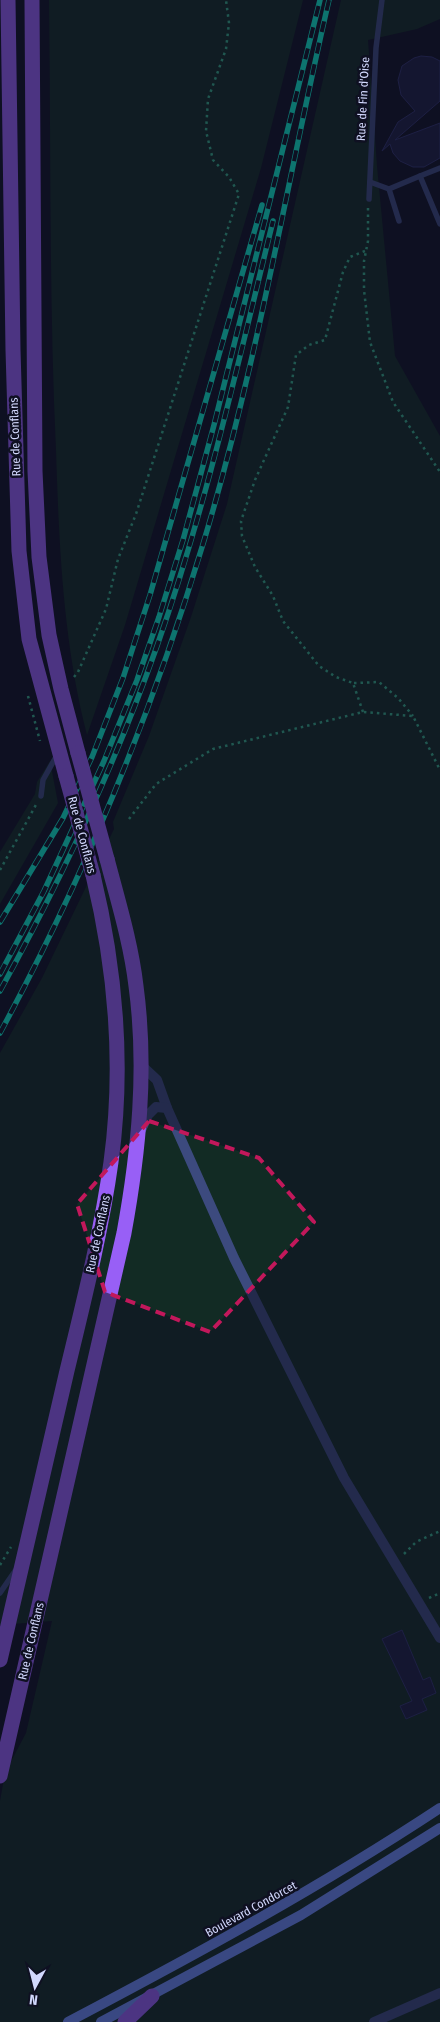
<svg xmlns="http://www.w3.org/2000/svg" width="440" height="2022" font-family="'Fira Sans Condensed',sans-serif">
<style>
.green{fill:#122b24}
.building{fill:#1c1e42;stroke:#2f326c}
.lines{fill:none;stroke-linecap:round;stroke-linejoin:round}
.path{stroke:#35ae88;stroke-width:2.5;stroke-dasharray:2.5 4;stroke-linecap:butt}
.lane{stroke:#3c4a7e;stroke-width:5.5}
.street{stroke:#3c4a7e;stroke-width:10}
.secondary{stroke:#6e8df7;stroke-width:10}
.primary{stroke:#985ff6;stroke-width:15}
.rail-casing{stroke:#0deecc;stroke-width:5.5}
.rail{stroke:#0f1022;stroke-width:4;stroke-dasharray:11;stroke-linecap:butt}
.primary-bridge{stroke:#985ff6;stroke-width:15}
.marked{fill:none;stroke:#c2185b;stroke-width:4;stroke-dasharray:10 6;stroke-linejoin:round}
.labels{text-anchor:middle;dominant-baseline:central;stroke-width:5;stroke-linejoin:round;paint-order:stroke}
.street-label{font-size:12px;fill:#d2d8fd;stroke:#0f1022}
</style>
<rect width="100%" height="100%" fill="#0f1022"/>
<g class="green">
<path d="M 49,0 L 303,0 L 261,168 L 125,625 L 87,735 C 63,642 59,545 56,450 C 49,300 51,150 49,0 Z"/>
<path d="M 341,0 L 440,0 L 440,19 L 417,29 L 368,40 L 377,166 L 395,356 L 440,436 L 440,2022 L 0,2022 L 0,1801 L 5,1773 L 26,1733 L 52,1621 L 0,1625 L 0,1053 L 42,978 L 114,829 L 113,822 L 149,736 L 191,617 L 227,504 Z"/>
<path d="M 50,761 L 58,803 L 0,904 L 0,852 L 35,794 L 37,782 Z"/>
</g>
<g class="building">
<path d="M 421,56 L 432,57 L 440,61 L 440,101 L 395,140 L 440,123 L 440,158 L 424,167 L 413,167 L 400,161 L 393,153 L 390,144 L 382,151 L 398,122 L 415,111 L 401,95 L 398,80 L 402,66 L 414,58 Z"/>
<path d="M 402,1630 L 423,1680 L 430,1677 L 436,1693 L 422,1699 L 427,1710 L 406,1719 L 400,1706 L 412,1701 L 382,1639 Z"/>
</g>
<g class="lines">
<g class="path">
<path d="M 368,208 L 368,241 L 364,261 L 364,290 L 370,342 L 393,402 L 440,472"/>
<path d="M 74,677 L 78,672 L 106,609 L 118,559 L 136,514 L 239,194 L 229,177 L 213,160 L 206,131 L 208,99 L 226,49 L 229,23 L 226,0"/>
<path d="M 354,683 L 379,682 L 398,698 L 413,716"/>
<path d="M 28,696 L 40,741"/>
<path d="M 363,712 L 353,683 L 336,677 L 319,666 L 283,621 L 273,596 L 255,567 L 242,536 L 241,521 L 255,480 L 288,407 L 296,355 L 309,345 L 325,340 L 343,272 L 350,257 L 365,251"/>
<path d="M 129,819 L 156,784 L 213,749 L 363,712 L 413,716 L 440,770"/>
<path d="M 0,870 L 37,803"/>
<path d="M 404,1554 L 416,1542 L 440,1531"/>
<path d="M 0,1565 L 11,1547"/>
<path d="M 429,1598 L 440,1593"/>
</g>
<g class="lane">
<path d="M 440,168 L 420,176 L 440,224"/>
<path d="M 370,182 L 389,189"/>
<path d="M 369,199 L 376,48 L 382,0"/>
<path d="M 399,221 L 389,189 L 420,176"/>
<path d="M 41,796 L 43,780 L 57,755"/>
<path d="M 0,1593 L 15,1571"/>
</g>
<g class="street">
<path d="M 141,1065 L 157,1080 L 167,1108 L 234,1258 L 344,1478 L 440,1638"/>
<path d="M 141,1130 L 148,1115 L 156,1107 L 167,1108"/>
<path d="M 374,2022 L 440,1993"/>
</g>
<g class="secondary">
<path d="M 68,2022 C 195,1955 319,1888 440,1808"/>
<path d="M 101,2022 L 301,1915 L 440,1828"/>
</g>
<g class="primary">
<path d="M 8,0 L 13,350 L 19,551 L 29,639 L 66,776"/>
<path d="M 32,0 L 35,471 L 39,557 L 49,635 L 61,689 L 78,753"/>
<path d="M 0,1660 C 22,1565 44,1470 66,1375 C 83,1304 101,1234 111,1162 C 124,1066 116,970 93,875"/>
<path d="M 0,1776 L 124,1233 C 139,1151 147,1068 136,986 C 131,943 118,901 107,859"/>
<path d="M 125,2022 L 152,1996"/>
</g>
<g class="rail-casing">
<g id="rail">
<path d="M 0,922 L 63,818 L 92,757 L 123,678 L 150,595 L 262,205"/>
<path d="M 0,974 L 44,891 L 104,761 L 137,680 L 159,617 L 183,540 L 214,425 L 320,0"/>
<path d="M 0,991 C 61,880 115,765 157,646 C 206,507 238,363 273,221"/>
<path d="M 0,1033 C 84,877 152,713 203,544 C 257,366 287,181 329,0"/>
</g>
</g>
<use href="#rail" class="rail"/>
<g class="primary-bridge">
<path d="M 78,753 L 107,859"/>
<path d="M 66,776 L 93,875"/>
</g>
</g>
<path d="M0 0H440V2022H0ZM 149,1121 L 259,1158 L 314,1222 L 210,1332 L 105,1292 L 77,1204 Z" fill="#0f1022" fill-opacity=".55" fill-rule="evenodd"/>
<path class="marked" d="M 149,1121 L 259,1158 L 314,1222 L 210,1332 L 105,1292 L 77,1204 Z"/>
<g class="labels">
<g class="street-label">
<text transform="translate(363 99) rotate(-87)">Rue de Fin d'Oise</text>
<text transform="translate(15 437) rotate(-92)">Rue de Conflans</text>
<text transform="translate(82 835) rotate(75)">Rue de Conflans</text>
<text transform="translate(98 1234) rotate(-78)">Rue de Conflans</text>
<text transform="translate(31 1641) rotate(-77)">Rue de Conflans</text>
<text transform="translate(251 1909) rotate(-29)">Boulevard Condorcet</text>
</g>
</g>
<g transform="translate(35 1987) rotate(187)" stroke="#0f1022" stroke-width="4" paint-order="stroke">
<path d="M0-4L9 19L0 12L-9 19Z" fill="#d2d8fd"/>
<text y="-8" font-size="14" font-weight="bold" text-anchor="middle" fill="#d2d8fd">N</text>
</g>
</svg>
